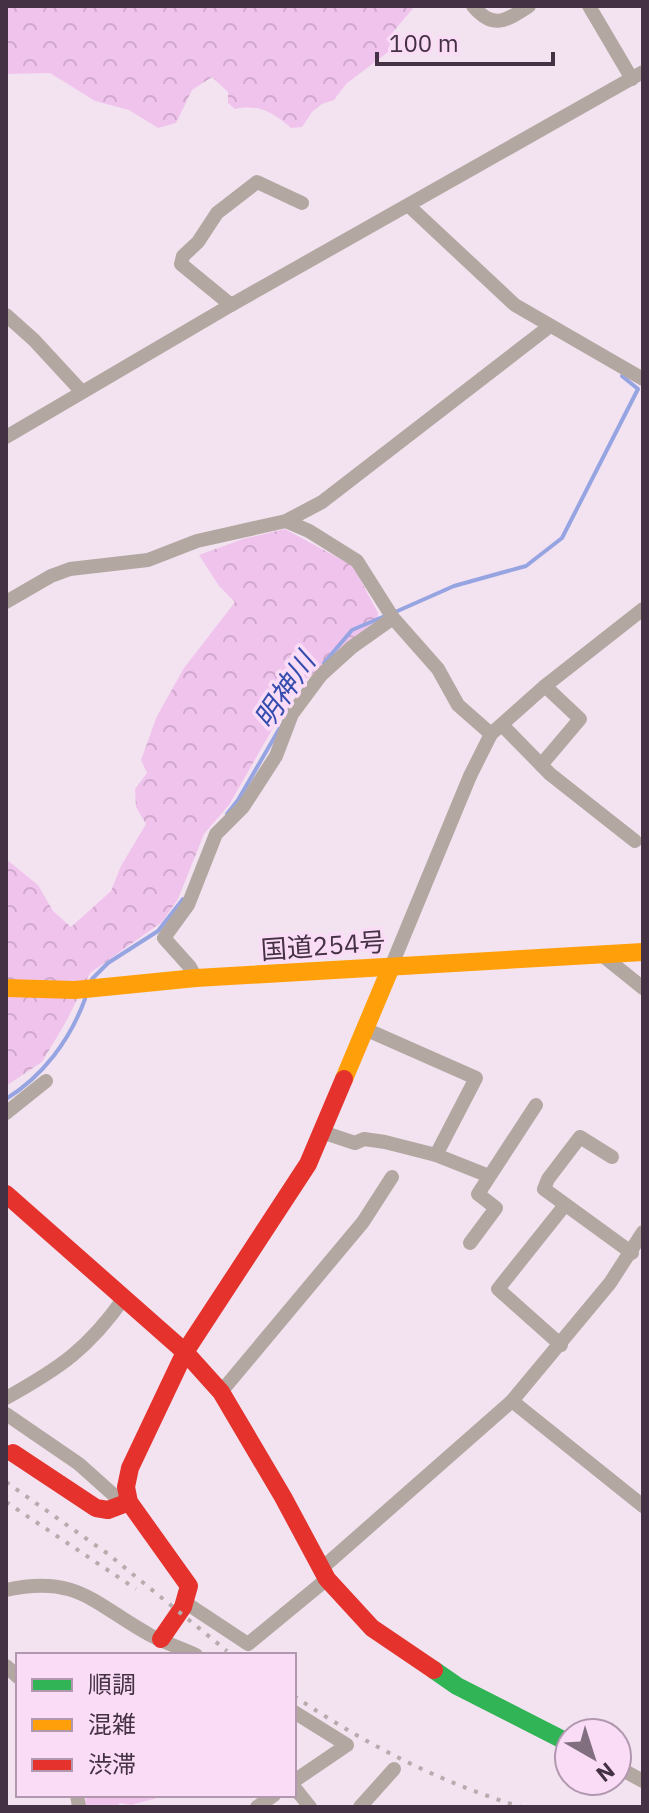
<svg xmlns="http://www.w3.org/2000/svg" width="649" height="1813" font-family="'IBM Plex Sans','Noto Sans JP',sans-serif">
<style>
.forest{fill:url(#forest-crowns)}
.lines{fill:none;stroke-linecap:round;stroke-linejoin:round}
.stream{stroke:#96a4e2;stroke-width:4}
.street{stroke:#b3a8a1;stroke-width:14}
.fast{stroke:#30b455;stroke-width:18}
.slow{stroke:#ff9f0a;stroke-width:18}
.jam{stroke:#e5322d;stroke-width:18}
.rail{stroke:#b7acad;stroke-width:4;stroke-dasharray:4 8;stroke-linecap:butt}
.labels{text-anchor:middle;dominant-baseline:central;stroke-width:7;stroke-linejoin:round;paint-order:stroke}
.street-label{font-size:26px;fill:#443143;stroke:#fadcf7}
.water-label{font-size:28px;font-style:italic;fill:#344cae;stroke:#fadcf7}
</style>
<defs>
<pattern id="forest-crowns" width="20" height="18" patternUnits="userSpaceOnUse" patternTransform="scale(2)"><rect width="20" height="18" fill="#f0c3ed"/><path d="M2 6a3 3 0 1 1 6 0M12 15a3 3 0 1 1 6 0" fill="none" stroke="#cfa8cc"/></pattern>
</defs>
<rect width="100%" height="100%" fill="#f3e3f1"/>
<g class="forest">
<path d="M 6,6 L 415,6 L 393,32 L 388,52 L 346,84 L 334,100 L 322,104 L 312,112 L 302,127 L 291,128 C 272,112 259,104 235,109 L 228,103 L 228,92 L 212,77 L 192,90 L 176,123 L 158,128 L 129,110 L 95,101 L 50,73 L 6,74 Z"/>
<path d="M 285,529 L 353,566 L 378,613 L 376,626 L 297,686 L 229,805 L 204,834 L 178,899 L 162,922 L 90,973 L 67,1020 L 42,1062 L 6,1086 L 6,859 L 38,885 L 53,911 L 71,927 L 111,891 L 121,866 L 146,824 L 136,807 L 135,789 L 147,773 L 141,760 L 157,716 L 184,668 L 235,602 L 219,586 L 199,555 L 243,539 Z"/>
<path d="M 87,1795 L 157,1795 L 157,1798 L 131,1805 L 120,1803 L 116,1807 L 84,1807 Z"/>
</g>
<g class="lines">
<g class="stream">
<path d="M 393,613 L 454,586 L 526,566 L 562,538 L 638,389 L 622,376"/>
<path d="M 324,663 L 352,630 L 385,616"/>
<path d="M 227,814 L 238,800 L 281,726"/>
<path d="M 92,979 L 108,963 L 158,931 L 183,899"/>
<path d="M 6,1099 C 43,1076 70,1040 85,999"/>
</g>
<g class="street">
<path d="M 473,6 C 493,30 506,21 529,6"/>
<path d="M 589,6 L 632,79"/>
<path d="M 409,206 L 515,305 L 643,379"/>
<path d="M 231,305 L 181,264 L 183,256 L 198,242 L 217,213 L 257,182 L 302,203"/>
<path d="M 6,315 L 34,340 L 82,392"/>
<path d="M 6,437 L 231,305 L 643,72"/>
<path d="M 286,521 L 309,531 L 357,561 L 393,618 L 438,669 L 458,705 L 491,734"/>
<path d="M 6,602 L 51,576 L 70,569 L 148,560 L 197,541 L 286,521 L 322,502 L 550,326"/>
<path d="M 502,725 L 550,774 L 635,841"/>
<path d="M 541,765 L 580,719 L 545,686"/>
<path d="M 602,955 L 643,988"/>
<path d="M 391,967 L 470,776 L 491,734 L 545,686 L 643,609"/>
<path d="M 196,978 L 190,967 L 164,938 L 188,905 L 216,834 L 243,807 L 276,756 L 292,714 L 321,675 L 352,647 L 393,618"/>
<path d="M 365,1029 L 476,1078 L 436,1155"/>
<path d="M 6,1113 L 46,1081"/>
<path d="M 322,1132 L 355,1143 L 364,1139 L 385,1142 L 436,1155 L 489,1176"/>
<path d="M 612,1157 L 580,1137 L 548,1179 L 544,1189 L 632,1253"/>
<path d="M 470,1243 L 496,1208 L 478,1194 L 536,1105"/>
<path d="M 561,1345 L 498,1289 L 565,1205"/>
<path d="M 221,1392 L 363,1222 L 392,1177"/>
<path d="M 6,1398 C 60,1368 88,1349 124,1298"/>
<path d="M 512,1401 L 643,1506"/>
<path d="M 6,1414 L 79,1464 L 117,1498 L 129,1502"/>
<path d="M 321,1569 L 512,1401 L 610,1283 L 643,1232"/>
<path d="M 6,1590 C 77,1574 94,1604 150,1635 C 165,1643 181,1648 196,1655"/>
<path d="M 186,1603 L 248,1644 L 327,1579"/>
<path d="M 6,1666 L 18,1677"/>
<path d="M 294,1712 L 347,1745 L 294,1781"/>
<path d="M 617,1767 L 643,1781"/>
<path d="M 294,1787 L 310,1807"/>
<path d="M 77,1795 L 79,1807"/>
<path d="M 257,1807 L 274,1795"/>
<path d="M 360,1807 L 394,1769"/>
</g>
<path class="fast" d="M 434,1670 L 457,1686 L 569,1743"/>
<g class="slow">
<path d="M 6,988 L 75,990 L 196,978 L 643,952"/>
<path d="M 344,1079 L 391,967"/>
</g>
<g class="jam">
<path d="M 6,1194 L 185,1352 L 221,1392 L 283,1497 L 327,1579 L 372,1628 L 434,1670"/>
<path d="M 13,1453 L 96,1508 L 108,1510 L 129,1502"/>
<path d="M 161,1639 L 183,1607 L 189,1586 L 129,1502 L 126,1487 L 130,1468 L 185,1352 L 308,1164 L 344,1079"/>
</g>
<g class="rail">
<path d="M 6,1482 L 108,1554 L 227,1651"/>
<path d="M 6,1502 L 136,1589"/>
<path d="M 294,1696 C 365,1744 439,1782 521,1807"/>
</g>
</g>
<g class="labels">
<g class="street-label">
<text transform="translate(323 945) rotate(-4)">国道254号</text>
</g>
<g class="water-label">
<text transform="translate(284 690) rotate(-56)">明神川</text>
</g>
</g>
<rect width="649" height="1813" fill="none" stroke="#443143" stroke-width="16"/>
<rect x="16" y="1653" width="280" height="144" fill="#fadcf7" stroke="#b198af" stroke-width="2"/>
<rect x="32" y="1679" width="40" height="12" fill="#30b455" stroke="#b198af" stroke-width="2"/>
<text x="88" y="1693" font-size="24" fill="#443143">順調</text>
<rect x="32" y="1719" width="40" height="12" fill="#ff9f0a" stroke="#b198af" stroke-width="2"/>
<text x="88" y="1733" font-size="24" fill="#443143">混雑</text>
<rect x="32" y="1759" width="40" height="12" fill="#e5322d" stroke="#b198af" stroke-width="2"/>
<text x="88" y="1773" font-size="24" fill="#443143">渋滞</text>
<g transform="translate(593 1757) rotate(141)"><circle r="38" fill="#fadcf7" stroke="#b198af" stroke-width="2"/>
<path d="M0-6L14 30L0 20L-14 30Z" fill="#816f80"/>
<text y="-12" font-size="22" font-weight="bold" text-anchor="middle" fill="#443143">N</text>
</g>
<path d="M377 52v12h176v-12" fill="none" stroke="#443143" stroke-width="4"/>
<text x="389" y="52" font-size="24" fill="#443143" stroke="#fadcf7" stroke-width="6" paint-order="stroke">100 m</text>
</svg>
